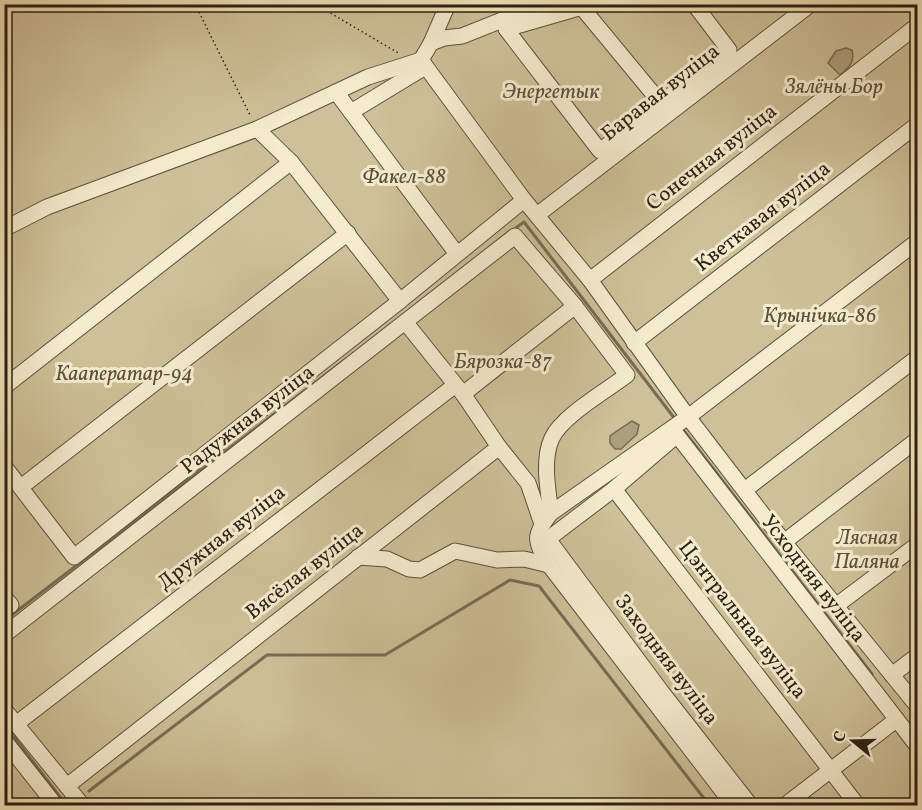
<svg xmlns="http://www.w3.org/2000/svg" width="922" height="810" font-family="Vollkorn,serif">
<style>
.green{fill:#cec098;stroke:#7c7057;stroke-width:1.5}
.water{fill:#ac9f7e;stroke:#786c54;stroke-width:1.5}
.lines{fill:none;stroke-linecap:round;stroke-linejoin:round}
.stream{stroke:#786c54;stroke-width:3}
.minor-casing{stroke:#5c503d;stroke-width:17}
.path{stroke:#2b2016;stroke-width:1.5;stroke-dasharray:1.5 3;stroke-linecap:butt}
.minor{stroke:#f5ecce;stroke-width:15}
.labels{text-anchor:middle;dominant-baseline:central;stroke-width:6;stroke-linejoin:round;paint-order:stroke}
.park-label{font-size:21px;font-style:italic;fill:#5c503d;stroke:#f5ecce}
.street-label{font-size:21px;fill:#2b2016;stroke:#f5ecce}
</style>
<rect width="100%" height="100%" fill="#efe1b3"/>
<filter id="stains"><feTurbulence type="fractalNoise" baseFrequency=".00333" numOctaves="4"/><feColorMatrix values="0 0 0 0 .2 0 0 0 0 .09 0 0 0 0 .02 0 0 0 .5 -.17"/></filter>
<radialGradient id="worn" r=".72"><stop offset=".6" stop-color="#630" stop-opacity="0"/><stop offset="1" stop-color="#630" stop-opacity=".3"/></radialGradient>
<path class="green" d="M 4,5 L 917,5 L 917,805 L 5,805 Z"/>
<g class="water">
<path d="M 846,48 L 852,50 C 855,63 849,67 840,75 L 828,63 L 836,51 Z"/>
<path d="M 632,421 L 639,425 L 637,434 L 621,449 L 615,449 L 610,443 L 610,436 Z"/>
</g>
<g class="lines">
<g class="stream">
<path d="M 513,230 L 524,222 L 675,419"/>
<path d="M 681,427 L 872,674"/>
<path d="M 4,621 L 346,359"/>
<path d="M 4,724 L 67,806"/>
<path d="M 89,791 L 267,655 L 385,655 L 510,580 L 539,586 L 710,806"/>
</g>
<g class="minor-casing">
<g id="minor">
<path d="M 579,4 L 660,102"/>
<path d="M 582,7 L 506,29 L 600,151 L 729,50 L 694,4"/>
<path d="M 431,43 L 448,4"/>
<path d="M 421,60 L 524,200"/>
<path d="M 336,92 L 457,254"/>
<path d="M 351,112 L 425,67"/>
<path d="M 257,129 L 291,162 L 400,301 L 524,200 L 590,280 L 688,417 L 784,542 L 918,707"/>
<path d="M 537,215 L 811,4"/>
<path d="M 4,229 L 47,207 L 257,129 L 368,77 L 421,60 L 431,43 L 444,38 L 462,36 L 542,4"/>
<path d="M 590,280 L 918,25"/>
<path d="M 406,323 L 463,394 L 499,447"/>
<path d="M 634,343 L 918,124"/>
<path d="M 4,387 L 291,162"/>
<path d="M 463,394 L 575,306"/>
<path d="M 4,466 L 74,557 L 400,301"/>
<path d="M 21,487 L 348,233"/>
<path d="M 614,489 L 858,806"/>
<path d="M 746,489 L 918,357"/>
<path d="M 784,542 L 918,439"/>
<path d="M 358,557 L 387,559 L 409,569 L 420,570 L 455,551 L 497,560 L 524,559 L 549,565"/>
<path d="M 4,597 L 11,605 L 4,609"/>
<path d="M 837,605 L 918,544"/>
<path d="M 4,635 L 515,236 L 575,306 L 627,375 C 606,391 562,416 552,438 C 542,459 548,491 551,513"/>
<path d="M 892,675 L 918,655"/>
<path d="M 4,709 L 83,806"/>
<path d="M 16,724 L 454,386"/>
<path d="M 4,740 L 56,806"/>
<path d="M 67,786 L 499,447 L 528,483 L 542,524"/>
<path d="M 734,806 L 549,565 C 534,540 533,536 551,513 L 688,417 L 918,241"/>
<path d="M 751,806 L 661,691 L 548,539 L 614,489 L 677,435 L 918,747"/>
<path d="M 784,806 L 896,720"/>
</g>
</g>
<g class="path">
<path d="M 195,4 L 251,117"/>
<path d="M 315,4 L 400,54"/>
</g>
<use href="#minor" class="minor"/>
</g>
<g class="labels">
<g class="park-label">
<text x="834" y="87">Зялёны Бор</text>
<text x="551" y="92">Энергетык</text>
<text x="404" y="177">Факел-88</text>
<text x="820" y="316">Крынічка-86</text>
<text x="503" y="362">Бярозка-87</text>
<text x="124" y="374">Кааператар-94</text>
<text x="867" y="538">Лясная<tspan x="867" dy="24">Паляна</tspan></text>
</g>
<g class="street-label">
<text transform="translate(661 93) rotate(-38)">Баравая вуліца</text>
<text transform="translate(712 158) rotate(-38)">Сонечная вуліца</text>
<text transform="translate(763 217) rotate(-38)">Кветкавая вуліца</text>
<text transform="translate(248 420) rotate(-38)">Радужная вуліца</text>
<text transform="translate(222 538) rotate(-38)">Дружная вуліца</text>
<text transform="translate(305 572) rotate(-38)">Вясёлая вуліца</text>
<text transform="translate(813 579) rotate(52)">Усходняя вуліца</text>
<text transform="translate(742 620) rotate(52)">Цэнтральная вуліца</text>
<text transform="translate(666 660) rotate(53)">Заходняя вуліца</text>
</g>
</g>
<rect width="922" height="810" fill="none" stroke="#efe1b3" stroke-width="24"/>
<rect x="6" y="6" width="910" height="798" fill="none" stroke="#2b2016" stroke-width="3"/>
<rect x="12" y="12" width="898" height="786" fill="none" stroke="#2b2016" stroke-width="1.5"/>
<g transform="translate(853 741) rotate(289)" stroke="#f5ecce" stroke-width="4.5" paint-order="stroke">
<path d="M0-4.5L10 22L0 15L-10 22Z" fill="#2b2016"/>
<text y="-9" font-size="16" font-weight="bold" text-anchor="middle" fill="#2b2016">С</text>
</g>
<rect width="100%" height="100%" filter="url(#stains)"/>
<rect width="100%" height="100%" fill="url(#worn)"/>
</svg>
